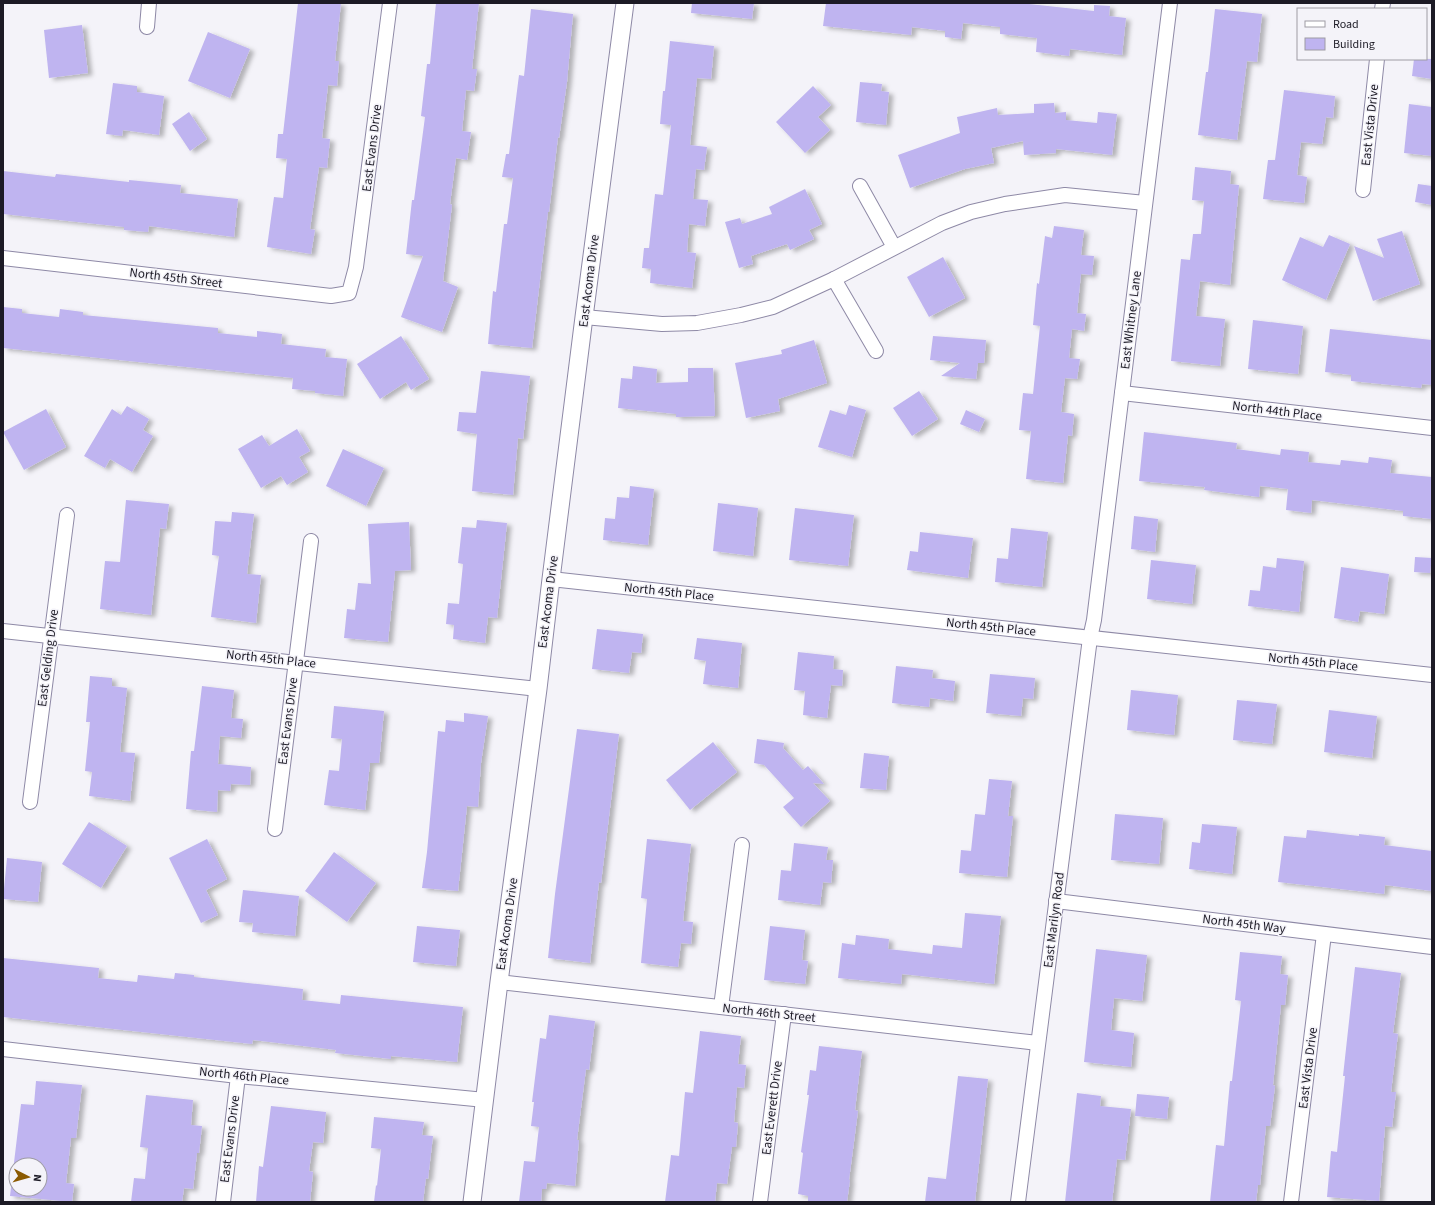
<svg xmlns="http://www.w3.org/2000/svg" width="1435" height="1205" font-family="'Source Sans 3',sans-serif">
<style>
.building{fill:#bfb4f0;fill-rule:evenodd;filter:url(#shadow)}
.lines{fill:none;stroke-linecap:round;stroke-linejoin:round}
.minor-casing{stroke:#8e89a6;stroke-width:16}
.tertiary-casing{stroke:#8e89a6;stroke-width:19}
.minor{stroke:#fff;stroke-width:14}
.tertiary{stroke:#fff;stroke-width:17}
.labels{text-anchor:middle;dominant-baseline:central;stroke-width:3;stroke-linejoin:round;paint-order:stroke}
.street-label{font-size:13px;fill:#1c1a25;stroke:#f4f3f9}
</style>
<defs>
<filter id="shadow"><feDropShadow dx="4.5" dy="2.5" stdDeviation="2" flood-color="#0004"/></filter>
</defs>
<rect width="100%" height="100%" fill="#f4f3f9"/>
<g class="building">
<path d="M 298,3 L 341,3 L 335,61 L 339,61 L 337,86 L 328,85 L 322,138 L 330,139 L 327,168 L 319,167 L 310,229 L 315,230 L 311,254 L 267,247 L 274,197 L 283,198 L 287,159 L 276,158 L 278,134 L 283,134 Z"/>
<path d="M 436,3 L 479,3 L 472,69 L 477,69 L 474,91 L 466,90 L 462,131 L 471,132 L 467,160 L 456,158 L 450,204 L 452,205 L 443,281 L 458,287 L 442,332 L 401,317 L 423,256 L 406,254 L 412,200 L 414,200 L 425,117 L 421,116 L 427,64 L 430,64 Z"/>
<path d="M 692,3 L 754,3 L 752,19 L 691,13 Z"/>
<path d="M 826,3 L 1029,3 L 1029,4 L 1094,11 L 1094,5 L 1110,6 L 1109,16 L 1126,18 L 1122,55 L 1070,49 L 1069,56 L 1036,52 L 1037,38 L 1000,34 L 1000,27 L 963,23 L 961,39 L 945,37 L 945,31 L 912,27 L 911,35 L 823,26 Z"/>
<path d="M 531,9 L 573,14 L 567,82 L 559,138 L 558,137 L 549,212 L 548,212 L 532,348 L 488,344 L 493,291 L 496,292 L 504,224 L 507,224 L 513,178 L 502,177 L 506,154 L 509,154 L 519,75 L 524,76 Z"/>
<path d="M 1215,9 L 1262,14 L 1257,62 L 1247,61 L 1237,140 L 1198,135 L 1206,72 L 1208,72 Z"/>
<path d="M 82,25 L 88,73 L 49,78 L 44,30 Z"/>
<path d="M 208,32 L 250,49 L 230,98 L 188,81 Z"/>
<path d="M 670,41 L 714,46 L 711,79 L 697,78 L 690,145 L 707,147 L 704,170 L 696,169 L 693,199 L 708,200 L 705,226 L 689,224 L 687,252 L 696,253 L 692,288 L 650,283 L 651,269 L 642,268 L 644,248 L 649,248 L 655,194 L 663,195 L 671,125 L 660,124 L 663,91 L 665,91 Z"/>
<path d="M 1414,59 L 1432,59 L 1432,79 L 1412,76 Z"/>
<path d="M 860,82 L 882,84 L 881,91 L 889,92 L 886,125 L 856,122 Z"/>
<path d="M 113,83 L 137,86 L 137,92 L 164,96 L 159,135 L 123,130 L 122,136 L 106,134 Z"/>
<path d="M 813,86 L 831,105 L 818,117 L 830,130 L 805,153 L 776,122 Z"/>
<path d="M 1284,90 L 1335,96 L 1333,118 L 1326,117 L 1322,144 L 1301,142 L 1297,175 L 1307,177 L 1304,203 L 1263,199 L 1268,160 L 1275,160 Z"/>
<path d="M 1054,103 L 1055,113 L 1066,112 L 1066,120 L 1097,123 L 1098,112 L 1117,114 L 1112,155 L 1056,149 L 1056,153 L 1024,155 L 1023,141 L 991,148 L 994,163 L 965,169 L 910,188 L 898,155 L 960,133 L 957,117 L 997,108 L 998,115 L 1034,113 L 1034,104 Z"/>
<path d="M 1409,104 L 1432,107 L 1432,156 L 1404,153 Z"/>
<path d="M 189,112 L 207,139 L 190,151 L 172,124 Z"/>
<path d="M 1195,167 L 1231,171 L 1230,184 L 1239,185 L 1230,285 L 1200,281 L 1196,316 L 1225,319 L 1220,366 L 1171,361 L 1181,259 L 1190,260 L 1193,234 L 1201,234 L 1204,201 L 1192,200 Z"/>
<path d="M 3,171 L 55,177 L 56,174 L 129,182 L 129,180 L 181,185 L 180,193 L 238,199 L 234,237 L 149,226 L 148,232 L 124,230 L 124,227 L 3,214 Z"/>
<path d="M 1418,184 L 1432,186 L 1432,205 L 1415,202 Z"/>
<path d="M 805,189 L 822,224 L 809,230 L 814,239 L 790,250 L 787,244 L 751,256 L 753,264 L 739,268 L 725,222 L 740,218 L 742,224 L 772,214 L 769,207 Z"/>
<path d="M 1054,226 L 1084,230 L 1081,255 L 1094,256 L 1092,275 L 1081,274 L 1077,313 L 1086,314 L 1084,331 L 1072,329 L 1069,358 L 1080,359 L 1077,379 L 1065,378 L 1061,412 L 1074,414 L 1072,436 L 1068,435 L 1063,483 L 1026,479 L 1031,431 L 1019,430 L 1023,393 L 1033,394 L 1040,326 L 1033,325 L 1037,283 L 1039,284 L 1045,236 L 1052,238 Z"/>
<path d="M 1402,231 L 1420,284 L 1373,301 L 1354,246 L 1384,258 L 1377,239 Z"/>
<path d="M 1329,235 L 1350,244 L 1326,300 L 1282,280 L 1300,237 L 1323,247 Z"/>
<path d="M 943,257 L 965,298 L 929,317 L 907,277 Z"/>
<path d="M 3,307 L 22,309 L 22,313 L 59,317 L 60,309 L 83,312 L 83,315 L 218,328 L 218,333 L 257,337 L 257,331 L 282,334 L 281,344 L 326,349 L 325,357 L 347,359 L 343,396 L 315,393 L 315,391 L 292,389 L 293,378 L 3,348 Z"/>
<path d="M 1253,320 L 1303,326 L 1298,374 L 1248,369 Z"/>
<path d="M 1330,329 L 1432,340 L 1432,385 L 1422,384 L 1421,388 L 1351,381 L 1351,375 L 1325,372 Z"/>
<path d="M 401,336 L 429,379 L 411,390 L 406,382 L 380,399 L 357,364 Z"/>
<path d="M 933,336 L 986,340 L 984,363 L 978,363 L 976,379 L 941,376 L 960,363 L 930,360 Z"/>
<path d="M 814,340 L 827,383 L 778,399 L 780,411 L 746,418 L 735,363 L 782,354 L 781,350 Z"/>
<path d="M 633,366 L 657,369 L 656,383 L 688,382 L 688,368 L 713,368 L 715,416 L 676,417 L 676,414 L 618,408 L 621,378 L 632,379 Z"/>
<path d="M 481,371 L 530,376 L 523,439 L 518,438 L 513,495 L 472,491 L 477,434 L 457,431 L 459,412 L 476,413 Z"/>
<path d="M 919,391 L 938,419 L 912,436 L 893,408 Z"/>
<path d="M 849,405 L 866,410 L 852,457 L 818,447 L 830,410 L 846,415 Z"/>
<path d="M 127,406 L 149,419 L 143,430 L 153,436 L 132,472 L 110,459 L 105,468 L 84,456 L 112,409 L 121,415 Z"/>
<path d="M 46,409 L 66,447 L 24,470 L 3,432 Z"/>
<path d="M 966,410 L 985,419 L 979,432 L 960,424 Z"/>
<path d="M 297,429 L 310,451 L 299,457 L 308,472 L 287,485 L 281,476 L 261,488 L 238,449 L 262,435 L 269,446 Z"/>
<path d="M 1144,432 L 1237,443 L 1236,449 L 1280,455 L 1281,449 L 1309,452 L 1308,462 L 1340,465 L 1341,460 L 1368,463 L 1369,457 L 1392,460 L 1390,473 L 1432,477 L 1432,519 L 1403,516 L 1403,511 L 1312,500 L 1311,513 L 1286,510 L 1288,489 L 1260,486 L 1259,497 L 1204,490 L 1205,487 L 1139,481 Z"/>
<path d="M 343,449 L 384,468 L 366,506 L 326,486 Z"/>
<path d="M 630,486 L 654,489 L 648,545 L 603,540 L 605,518 L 615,519 L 617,497 L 629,498 Z"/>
<path d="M 126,500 L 169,504 L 166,529 L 160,528 L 151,615 L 100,609 L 105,561 L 120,562 Z"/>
<path d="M 718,503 L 758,508 L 753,556 L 713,551 Z"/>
<path d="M 795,508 L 854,515 L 848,566 L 789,560 Z"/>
<path d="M 232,512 L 254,514 L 247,574 L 261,575 L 256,623 L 211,617 L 219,556 L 212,555 L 215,521 L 231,522 Z"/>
<path d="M 1134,516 L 1158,519 L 1155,552 L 1131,549 Z"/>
<path d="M 477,520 L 507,523 L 497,618 L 488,617 L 485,643 L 453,639 L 454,625 L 446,624 L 448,603 L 459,604 L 463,564 L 458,563 L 462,527 L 476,528 Z"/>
<path d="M 409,522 L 411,570 L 395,571 L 388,642 L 344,638 L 347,609 L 355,610 L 358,583 L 371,584 L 368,524 Z"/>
<path d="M 1011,528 L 1048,532 L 1042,587 L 995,582 L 997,558 L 1008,559 Z"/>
<path d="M 920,532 L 973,538 L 968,578 L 907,570 L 910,551 L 918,552 Z"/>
<path d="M 1415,557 L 1432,558 L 1430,573 L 1414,572 Z"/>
<path d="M 1277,558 L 1304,561 L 1299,612 L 1248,606 L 1250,590 L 1260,591 L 1263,566 L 1276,568 Z"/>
<path d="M 1151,560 L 1196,565 L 1192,604 L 1147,599 Z"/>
<path d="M 1341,567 L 1389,574 L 1384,614 L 1360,611 L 1358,622 L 1334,618 Z"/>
<path d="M 597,629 L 643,634 L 641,653 L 632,652 L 629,673 L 592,669 Z"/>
<path d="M 697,638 L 742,643 L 738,688 L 703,684 L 706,661 L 694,659 Z"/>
<path d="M 798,652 L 834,656 L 833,669 L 843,670 L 842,686 L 831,685 L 827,718 L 803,715 L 805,691 L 794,690 Z"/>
<path d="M 896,666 L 933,670 L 932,678 L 955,681 L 953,701 L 930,698 L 929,707 L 892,703 Z"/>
<path d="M 990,674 L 1035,678 L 1033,699 L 1023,698 L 1021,716 L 986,713 Z"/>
<path d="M 90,676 L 112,678 L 112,686 L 127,688 L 120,752 L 135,753 L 130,801 L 89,796 L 92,772 L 85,771 L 90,722 L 86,722 Z"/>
<path d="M 202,686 L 234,690 L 231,718 L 243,719 L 241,738 L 220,736 L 218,764 L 251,767 L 250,785 L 231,784 L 230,791 L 218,790 L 217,812 L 186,809 L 191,751 L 194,751 Z"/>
<path d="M 1131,690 L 1178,695 L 1174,735 L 1127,730 Z"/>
<path d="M 1237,700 L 1277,704 L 1272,744 L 1233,740 Z"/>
<path d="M 334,706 L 384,711 L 379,763 L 370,763 L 365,810 L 324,805 L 329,770 L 339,771 L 342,739 L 331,738 Z"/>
<path d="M 1329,710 L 1377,716 L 1372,758 L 1324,752 Z"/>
<path d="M 464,713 L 488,716 L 481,763 L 478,807 L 467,806 L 458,891 L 422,888 L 427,852 L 438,731 L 445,732 L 446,720 L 464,722 Z"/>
<path d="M 577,729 L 619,734 L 601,883 L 599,882 L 590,963 L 548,958 L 555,894 Z"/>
<path d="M 757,739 L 784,743 L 783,748 L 803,770 L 808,766 L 824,784 L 813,783 L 830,801 L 801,827 L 783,807 L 794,798 L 764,765 L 754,763 Z"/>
<path d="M 713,742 L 737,772 L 690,810 L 666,780 Z"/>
<path d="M 864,753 L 889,756 L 886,790 L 860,788 Z"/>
<path d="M 989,779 L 1012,781 L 1008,816 L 1013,816 L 1007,877 L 959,873 L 961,850 L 971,851 L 975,814 L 985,815 Z"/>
<path d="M 1115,814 L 1163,818 L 1159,864 L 1111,860 Z"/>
<path d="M 89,822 L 127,846 L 101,888 L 62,864 Z"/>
<path d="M 1202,824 L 1237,827 L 1232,874 L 1189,869 L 1192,842 L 1200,843 Z"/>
<path d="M 1307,830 L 1359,836 L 1359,834 L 1385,837 L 1384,845 L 1432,851 L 1432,891 L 1385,885 L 1384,894 L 1278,882 L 1284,836 L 1306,838 Z"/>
<path d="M 207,839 L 227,879 L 206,890 L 218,915 L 201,923 L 169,858 Z"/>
<path d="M 647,839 L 691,844 L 683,921 L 693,922 L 691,944 L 681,943 L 678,967 L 641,963 L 647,899 L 641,898 Z"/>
<path d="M 794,843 L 828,847 L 826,860 L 833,860 L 831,883 L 823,882 L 820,905 L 778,900 L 781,870 L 791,871 Z"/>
<path d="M 334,852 L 376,883 L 347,922 L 305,891 Z"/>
<path d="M 7,858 L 42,862 L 38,902 L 3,899 Z"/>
<path d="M 243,890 L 299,896 L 295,936 L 252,932 L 253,923 L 239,922 Z"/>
<path d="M 965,913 L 1001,916 L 994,984 L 902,974 L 901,984 L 838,978 L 842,943 L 855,945 L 856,935 L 889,939 L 888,949 L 932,954 L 933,945 L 962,948 Z"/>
<path d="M 417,926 L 460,930 L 456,966 L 413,962 Z"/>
<path d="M 770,926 L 805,930 L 802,960 L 808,961 L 805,984 L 764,980 Z"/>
<path d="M 1096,949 L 1147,955 L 1142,1001 L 1114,998 L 1111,1030 L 1134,1033 L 1131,1067 L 1084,1062 Z"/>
<path d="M 1240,952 L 1282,956 L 1280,974 L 1288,975 L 1285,1005 L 1281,1005 L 1273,1085 L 1275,1086 L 1270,1126 L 1266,1126 L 1260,1185 L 1258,1185 L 1256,1202 L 1210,1202 L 1216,1145 L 1224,1146 L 1230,1081 L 1232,1081 L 1241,1001 L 1235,1000 Z"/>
<path d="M 3,958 L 99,968 L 98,978 L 137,982 L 138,975 L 174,979 L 175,973 L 194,975 L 194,977 L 303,989 L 302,1000 L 340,1004 L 341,995 L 463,1007 L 457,1062 L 391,1056 L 391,1059 L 335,1053 L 336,1050 L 253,1040 L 252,1044 L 3,1017 Z"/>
<path d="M 1355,967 L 1401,973 L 1393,1033 L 1398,1034 L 1391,1092 L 1396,1092 L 1392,1127 L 1385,1126 L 1379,1201 L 1327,1197 L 1331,1151 L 1337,1152 L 1345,1076 L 1343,1076 Z"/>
<path d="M 549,1015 L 595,1021 L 589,1070 L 586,1069 L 577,1140 L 579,1140 L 575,1186 L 547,1183 L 546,1189 L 542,1189 L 541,1202 L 519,1202 L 524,1161 L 535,1162 L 539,1127 L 531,1126 L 534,1102 L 532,1102 L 540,1038 L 546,1039 Z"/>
<path d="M 700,1031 L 741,1036 L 738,1064 L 746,1065 L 744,1088 L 737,1087 L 734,1122 L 738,1123 L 736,1147 L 732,1147 L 727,1184 L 717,1183 L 715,1202 L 665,1202 L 671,1155 L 679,1156 L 685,1092 L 693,1093 Z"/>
<path d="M 819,1046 L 862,1051 L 855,1110 L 858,1111 L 849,1180 L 850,1180 L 847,1202 L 808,1202 L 808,1196 L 798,1194 L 803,1153 L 801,1152 L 809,1095 L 807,1095 L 810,1070 L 816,1071 Z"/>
<path d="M 958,1076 L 988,1079 L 975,1202 L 925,1202 L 928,1177 L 946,1179 Z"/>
<path d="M 36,1081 L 82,1085 L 76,1138 L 71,1138 L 66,1183 L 74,1184 L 72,1202 L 10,1196 L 21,1104 L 34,1105 ZM 16,1165 L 40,1165 L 40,1189 L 16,1189 Z"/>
<path d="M 1077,1093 L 1101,1096 L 1100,1106 L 1131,1109 L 1125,1160 L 1117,1159 L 1112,1202 L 1065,1202 Z"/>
<path d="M 1137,1094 L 1169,1097 L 1167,1119 L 1135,1116 Z"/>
<path d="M 146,1095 L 193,1100 L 191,1125 L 202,1126 L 199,1153 L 197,1153 L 193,1189 L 184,1188 L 182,1202 L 131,1202 L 134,1178 L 145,1179 L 148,1148 L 140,1147 Z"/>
<path d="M 271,1106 L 326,1112 L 323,1143 L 313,1142 L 309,1171 L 313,1172 L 310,1202 L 256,1202 L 259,1166 L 263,1167 Z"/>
<path d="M 374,1117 L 424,1122 L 422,1135 L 433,1136 L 428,1179 L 426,1178 L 423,1202 L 374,1202 L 376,1185 L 377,1186 L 381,1149 L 371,1148 Z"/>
</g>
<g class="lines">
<g class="minor-casing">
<g id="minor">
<path d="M 1382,9 L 1383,3"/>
<path d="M 147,27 L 149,3"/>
<path d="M 860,186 L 894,247"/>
<path d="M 1363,190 L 1377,59"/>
<path d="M 3,258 L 331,296 L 349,293 L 356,267 L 390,3"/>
<path d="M 834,279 L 876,351"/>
<path d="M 584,317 L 662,324 L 697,323 L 741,315 L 773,307 L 834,279 L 942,223 L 971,212 L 1005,204 L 1065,195 L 1145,203"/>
<path d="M 1122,393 L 1432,428"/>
<path d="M 551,579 L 1432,675"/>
<path d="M 3,631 L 538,689"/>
<path d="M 30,802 L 67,515"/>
<path d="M 275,829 L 311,541"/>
<path d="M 1056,901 L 1432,947"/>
<path d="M 499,982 L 1038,1043"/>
<path d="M 721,1007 L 742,845"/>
<path d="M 3,1049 L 238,1076 L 485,1100"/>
<path d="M 223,1202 L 238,1076"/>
<path d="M 760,1202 L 784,1014"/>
<path d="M 1018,1202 L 1090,638 L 1094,620 L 1170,3"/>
<path d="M 1291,1202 L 1324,934"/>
</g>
</g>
<g class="tertiary-casing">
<path id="tertiary" d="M 472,1202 L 499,982 L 538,689 L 551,579 L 584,317 L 625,3"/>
</g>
<use href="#minor" class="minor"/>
<use href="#tertiary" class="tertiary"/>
</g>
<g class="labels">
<g class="street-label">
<text transform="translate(1370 125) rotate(-84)">East Vista Drive</text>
<text transform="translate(372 148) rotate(-83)">East Evans Drive</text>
<text transform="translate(176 278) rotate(7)">North 45th Street</text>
<text transform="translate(589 281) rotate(-83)">East Acoma Drive</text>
<text transform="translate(1131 320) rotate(-83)">East Whitney Lane</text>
<text transform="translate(1277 411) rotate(7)">North 44th Place</text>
<text transform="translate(669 592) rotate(6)">North 45th Place</text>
<text transform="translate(548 602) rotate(-83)">East Acoma Drive</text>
<text transform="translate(991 627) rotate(6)">North 45th Place</text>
<text transform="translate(48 658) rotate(-83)">East Gelding Drive</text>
<text transform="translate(271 659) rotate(6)">North 45th Place</text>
<text transform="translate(1313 662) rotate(6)">North 45th Place</text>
<text transform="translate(288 721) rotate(-83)">East Evans Drive</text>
<text transform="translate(1054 920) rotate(-83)">East Marilyn Road</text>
<text transform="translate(507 924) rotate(-82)">East Acoma Drive</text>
<text transform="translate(1244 924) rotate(7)">North 45th Way</text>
<text transform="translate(769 1013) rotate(6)">North 46th Street</text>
<text transform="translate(1308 1068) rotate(-83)">East Vista Drive</text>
<text transform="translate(244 1076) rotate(6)">North 46th Place</text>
<text transform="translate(772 1108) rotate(-83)">East Everett Drive</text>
<text transform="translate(230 1139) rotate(-83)">East Evans Drive</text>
</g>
</g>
<rect width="1435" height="1205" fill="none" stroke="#1c1a25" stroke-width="8"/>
<rect x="1297" y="8" width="130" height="52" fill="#f4f3f9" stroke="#9e9ca4"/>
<rect x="1305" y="21" width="20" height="6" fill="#ffffff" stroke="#9e9ca4"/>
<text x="1333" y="28" font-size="12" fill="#1c1a25">Road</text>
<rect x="1305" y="38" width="20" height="12" fill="#bfb4f0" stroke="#9e9ca4"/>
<text x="1333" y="48" font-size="12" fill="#1c1a25">Building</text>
<g transform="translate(28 1177) rotate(96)"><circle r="19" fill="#f4f3f9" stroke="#9e9ca4"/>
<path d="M0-3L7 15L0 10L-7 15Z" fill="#8b5a02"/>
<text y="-6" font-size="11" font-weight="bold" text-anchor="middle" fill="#1c1a25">N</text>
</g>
</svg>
